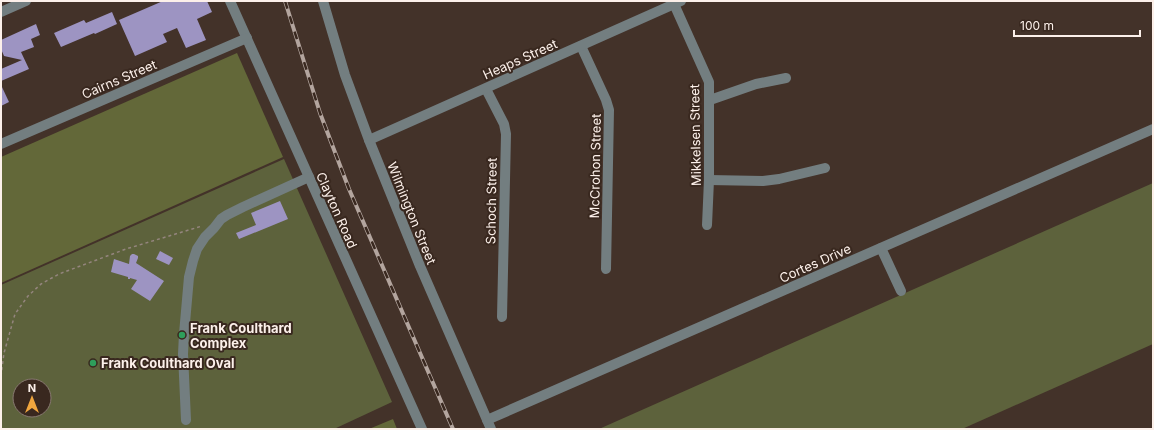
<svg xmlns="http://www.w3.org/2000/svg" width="1154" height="430" font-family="Inter,sans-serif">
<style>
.green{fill:#5d623c;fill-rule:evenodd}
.forest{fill:#636839}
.building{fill:#9d94c2}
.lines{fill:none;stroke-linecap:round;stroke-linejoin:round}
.path{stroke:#94857e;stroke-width:1.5;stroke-dasharray:3 3;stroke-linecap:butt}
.minor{stroke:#737e80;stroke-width:10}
.rail-casing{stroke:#b3a59e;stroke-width:4}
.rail{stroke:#39281f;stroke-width:2.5;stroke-dasharray:8;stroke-linecap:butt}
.leisure-dot{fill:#2e9e5b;stroke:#39281f;stroke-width:1.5}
.labels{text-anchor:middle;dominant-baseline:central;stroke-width:4;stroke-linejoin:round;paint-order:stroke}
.street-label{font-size:13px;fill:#fcf0ea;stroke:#39281f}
.poi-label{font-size:13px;font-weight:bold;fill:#fcf0ea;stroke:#39281f;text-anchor:start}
</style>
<rect width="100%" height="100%" fill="#433229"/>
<g class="green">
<path d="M 284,159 L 392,402 L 334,429 L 1,429 L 1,285 ZM 20,386 L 44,386 L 44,410 L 20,410 Z"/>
<path d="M 1153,183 L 1153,344 L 962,429 L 599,429 Z"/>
</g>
<g class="forest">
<path d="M 237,53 L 283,157 L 1,283 L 1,157 Z"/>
<path d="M 393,419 L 397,429 L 369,429 Z"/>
</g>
<g class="building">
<path d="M 163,1 L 207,1 L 212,12 L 197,19 L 206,40 L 186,48 L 177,28 L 163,34 L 167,42 L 135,56 L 119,20 Z"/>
<path d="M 112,12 L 117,24 L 95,34 L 94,33 L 61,47 L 54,33 L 84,20 L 86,23 Z"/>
<path d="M 36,24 L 40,35 L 31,39 L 34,47 L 21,52 L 29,69 L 1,81 L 1,69 L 22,60 L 4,56 L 1,49 L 1,40 Z"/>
<path d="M 1,85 L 9,102 L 1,106 Z"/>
<path d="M 280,201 L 288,219 L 239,239 L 236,233 L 256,225 L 251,213 Z"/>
<path d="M 160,251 L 173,258 L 169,265 L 156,259 Z"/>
<path d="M 132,254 L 134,254 L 138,256 L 138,258 L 136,263 L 164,281 L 150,301 L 131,289 L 137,280 L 130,278 L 130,279 L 128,279 L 128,277 L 111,272 L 114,259 L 129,264 L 130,256 Z"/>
</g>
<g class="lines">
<path class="path" d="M 1,376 L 4,353 L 15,314 L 28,296 L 41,284 L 59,274 L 83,265 L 126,249 L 202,226"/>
<g class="minor">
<path d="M 230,1 L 422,429"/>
<path d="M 323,1 L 345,75 L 369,140 L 420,266 L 491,429"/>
<path d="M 674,4 L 709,82 L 709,180 L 707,225"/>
<path d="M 1,12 L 26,1"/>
<path d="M 581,46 L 606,100 L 609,110 L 606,269"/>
<path d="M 486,89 L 504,124 L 506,134 L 502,317"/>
<path d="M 710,100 L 756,84 L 786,78"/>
<path d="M 369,140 L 681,1"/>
<path d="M 1,144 L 247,38"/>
<path d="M 709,180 L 763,181 L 779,179 L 825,168"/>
<path d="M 881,248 L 901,291"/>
<path d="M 186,420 L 183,354 L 184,334 L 189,277 L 193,261 L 197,249 L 205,237 L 214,228 L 221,219 L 227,215 L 243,207 L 309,177"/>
<path d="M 487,420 L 1153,129"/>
</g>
<g class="rail-casing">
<path id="rail" d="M 285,1 L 320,113 L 349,189 L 453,429"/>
</g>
<use href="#rail" class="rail"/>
</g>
<g class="leisure-dot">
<circle cx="182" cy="335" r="4"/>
<circle cx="93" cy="363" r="4"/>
</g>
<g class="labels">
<g class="street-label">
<text transform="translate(520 59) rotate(-24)">Heaps Street</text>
<text transform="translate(119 79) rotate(-23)">Cairns Street</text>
<text transform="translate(695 135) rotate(-91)">Mikkelsen Street</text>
<text transform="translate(595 166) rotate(-89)">McCrohon Street</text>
<text transform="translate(491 201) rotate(-89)">Schoch Street</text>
<text transform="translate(337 210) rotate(66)">Clayton Road</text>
<text transform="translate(412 213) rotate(68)">Wilmington Street</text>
<text transform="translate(815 263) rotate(-24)">Cortes Drive</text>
</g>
<g class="poi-label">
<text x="190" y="328">Frank Coulthard<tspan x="190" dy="15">Complex</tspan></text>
<text x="101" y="363">Frank Coulthard Oval</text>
</g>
</g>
<rect width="1154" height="430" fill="none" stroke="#fcf0ea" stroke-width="4"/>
<g transform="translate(32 398)"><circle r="19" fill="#39281f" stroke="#877870"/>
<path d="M0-3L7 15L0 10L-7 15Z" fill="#f0a63e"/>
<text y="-6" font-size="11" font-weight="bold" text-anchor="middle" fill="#fcf0ea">N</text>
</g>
<path d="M1014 30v6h126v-6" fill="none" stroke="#fcf0ea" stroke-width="2"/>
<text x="1020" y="30" font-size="12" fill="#fcf0ea" stroke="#39281f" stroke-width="3" paint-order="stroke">100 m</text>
</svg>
